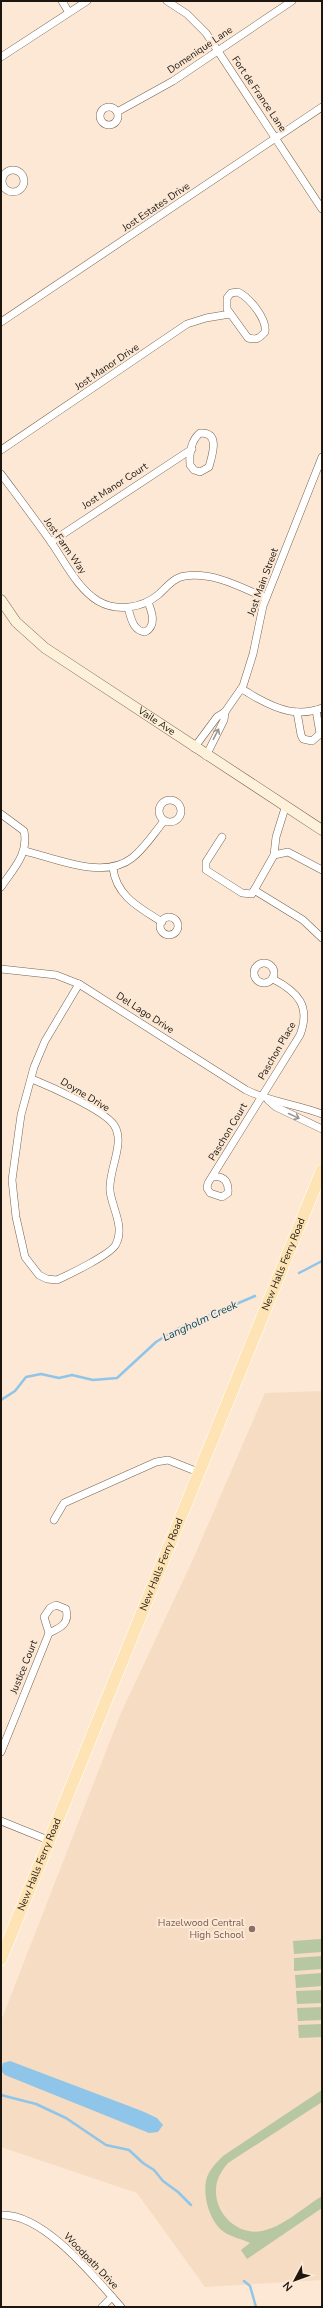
<svg xmlns="http://www.w3.org/2000/svg" width="323" height="2308" font-family="'Nunito Sans',sans-serif">
<style>
.built{fill:#f5dcc2}
.green{fill:#b6c7a1}
.water{fill:#8fc5e9}
.lines{fill:none;stroke-linecap:round;stroke-linejoin:round}
.stream{stroke:#8fc5e9;stroke-width:2.5}
.street-casing{stroke:#746452;stroke-width:8}
.secondary-casing{stroke:#746452;stroke-width:11}
.primary-casing{stroke:#fff;stroke-width:13}
.street{stroke:#fff;stroke-width:7}
.secondary{stroke:#fef1da;stroke-width:10}
.primary{stroke:#fee3b5;stroke-width:12}
.oneway{stroke:#999693}
.education-dot{fill:#8d6e63;stroke:#fce8d4;stroke-width:1.5}
.labels{text-anchor:middle;dominant-baseline:central;stroke-width:4;stroke-linejoin:round;paint-order:stroke}
.street-label{font-size:10px;fill:#1c160f;stroke:#fce8d4}
.education-label{font-size:10px;fill:#785e54;stroke:#fce8d4;text-anchor:end}
.water-label{font-size:11px;font-style:italic;fill:#00486b;stroke:#fce8d4}
</style>
<rect width="100%" height="100%" fill="#fce8d4"/>
<path class="built" d="M 322,1391 L 322,2280 L 205,2287 L 137,2193 L 1,2147 L 1,2021 L 121,1713 L 195,1555 L 265,1393 Z"/>
<g class="green">
<path d="M 321,1939 L 322,1952 L 294,1954 L 293,1941 Z"/>
<path d="M 322,1956 L 322,1969 L 294,1971 L 294,1958 Z"/>
<path d="M 322,1973 L 322,1986 L 296,1988 L 295,1975 Z"/>
<path d="M 322,1990 L 322,2003 L 297,2004 L 296,1991 Z"/>
<path d="M 322,2007 L 322,2020 L 298,2021 L 297,2008 Z"/>
<path d="M 322,2024 L 322,2037 L 299,2038 L 298,2025 Z"/>
<path d="M 322,2090 L 322,2102 L 228,2163 C 221,2171 216,2180 216,2190 C 215,2214 238,2236 262,2231 C 283,2227 304,2207 322,2196 L 322,2208 L 247,2259 L 241,2250 L 250,2243 C 242,2239 231,2237 224,2232 C 210,2222 203,2198 206,2181 C 208,2171 216,2163 223,2156 Z"/>
</g>
<path class="water" d="M 10,2061 L 142,2111 L 157,2118 L 163,2125 L 158,2132 L 149,2133 L 5,2075 L 1,2071 L 3,2063 Z"/>
<g class="lines">
<g class="stream">
<path d="M 299,1273 L 322,1261"/>
<path d="M 1,1400 L 15,1391 L 26,1377 L 41,1374 L 59,1378 L 72,1375 L 93,1380 L 117,1378 L 156,1342 L 175,1330 L 255,1296"/>
<path d="M 1,2095 L 36,2104 L 66,2118 L 106,2145 L 129,2150 L 143,2163 L 154,2170 L 163,2181 L 178,2192 L 191,2205"/>
<path d="M 244,2281 L 250,2286 L 256,2307"/>
</g>
<g class="street-casing">
<g id="street">
<path d="M 62,1 L 68,11"/>
<path d="M 167,1 L 187,14 L 206,33 L 322,209"/>
<path d="M 1,57 L 87,1"/>
<circle cx="109" cy="116" r="9"/>
<path d="M 117,112 L 173,81 L 292,1"/>
<circle cx="13" cy="181" r="11"/>
<path d="M 238,292 C 250,298 267,319 265,332 C 259,339 256,340 248,338 L 227,309 L 227,298 L 231,293 Z"/>
<path d="M 1,322 L 322,107"/>
<path d="M 200,433 C 221,432 212,455 209,467 L 200,472 L 194,470 L 190,465 C 189,454 191,440 200,433 Z"/>
<path d="M 1,450 L 187,324 L 206,318 L 230,314"/>
<path d="M 1,474 C 18,497 35,519 51,542 C 65,562 77,588 98,601 C 117,612 142,608 158,595 C 166,588 174,577 185,576 C 214,572 240,587 266,598"/>
<path d="M 51,542 L 192,449"/>
<path d="M 128,608 C 131,618 133,631 145,632 C 157,626 152,612 148,602"/>
<path d="M 241,689 C 247,691 252,696 257,698 C 279,710 298,717 322,708"/>
<path d="M 297,712 L 301,735 L 303,739 L 312,741 L 320,734 L 316,710"/>
<path d="M 194,748 L 217,717 L 225,712 L 243,686 L 253,654 L 263,606 L 322,457"/>
<path d="M 206,756 L 224,720 L 225,712"/>
<circle cx="170" cy="811" r="11"/>
<path d="M 1,814 L 24,831 C 29,854 13,869 1,887"/>
<path d="M 222,837 L 206,862 L 206,870 L 242,893 L 252,894 L 274,855 L 276,837 L 285,808"/>
<path d="M 25,851 C 57,859 104,880 132,858 C 145,848 154,833 164,821"/>
<path d="M 274,855 L 288,852 L 322,870"/>
<path d="M 113,868 C 116,896 140,908 162,922"/>
<path d="M 254,890 L 303,920 L 322,938"/>
<circle cx="169" cy="926" r="9"/>
<circle cx="264" cy="973" r="10"/>
<path d="M 1,969 L 56,975 L 79,984 L 246,1090 C 270,1102 296,1104 322,1114"/>
<path d="M 32,1079 C 49,1086 104,1110 114,1125 C 126,1143 108,1170 110,1191 C 112,1208 125,1227 116,1244 C 112,1254 68,1275 57,1280 L 47,1279 L 39,1275 L 25,1257 L 16,1217 L 12,1180 L 21,1115 L 34,1067 L 45,1041 L 79,984"/>
<path d="M 268,1100 L 276,1107 L 322,1129"/>
<path d="M 213,1177 C 224,1175 229,1182 228,1193 L 222,1197 L 210,1193 L 207,1188 L 208,1183 L 300,1035 C 311,1006 298,992 273,979"/>
<path d="M 54,1520 L 64,1503 L 156,1462 L 168,1460 L 198,1472"/>
<path d="M 56,1605 L 66,1609 C 70,1624 60,1628 49,1633 L 44,1617 L 50,1608 Z"/>
<path d="M 1,1752 L 49,1633"/>
<path d="M 1,1821 L 48,1840"/>
<path d="M 1,2215 C 44,2213 95,2278 121,2307"/>
<path d="M 102,2307 L 112,2297"/>
</g>
</g>
<g class="secondary-casing">
<g id="secondary">
<path id="s1" d="M 1,600 L 16,622 L 45,648 L 322,830"/>
</g>
</g>
<g class="primary-casing">
<g id="primary">
<path id="s2" d="M 1,1959 L 322,1170"/>
</g>
</g>
<use href="#street" class="street"/>
<use href="#secondary" class="secondary"/>
<use href="#primary" class="primary"/>
</g>
<defs><path id="oneway-shaft" d="M-6 0H5M1.5-3L5.5 0L1.5 3" fill="none" stroke-width="1.6" stroke-linecap="round" stroke-linejoin="round"/></defs>
<g class="oneway">
<use href="#oneway-shaft" transform="translate(216 734) rotate(-63)"/>
<use href="#oneway-shaft" transform="translate(294 1116) rotate(25)"/>
</g>
<circle class="education-dot" cx="252" cy="1929" r="4"/>
<g class="labels">
<g class="street-label">
<text transform="translate(200 50) rotate(-34)">Domenique Lane</text>
<text transform="translate(259 94) rotate(56)">Fort de France Lane</text>
<text transform="translate(156 207) rotate(-34)">Jost Estates Drive</text>
<text transform="translate(107 367) rotate(-34)">Jost Manor Drive</text>
<text transform="translate(115 486) rotate(-33)">Jost Manor Court</text>
<text transform="translate(65 546) rotate(55)">Jost Farm Way</text>
<text transform="translate(263 582) rotate(-70)">Jost Main Street</text>
<text stroke="none"><textPath href="#s1" startOffset="199">Vaile Ave</textPath></text>
<text transform="translate(145 1013) rotate(33)">Del Lago Drive</text>
<text transform="translate(277 1051) rotate(-60)">Paschon Place</text>
<text transform="translate(85 1095) rotate(31)">Doyne Drive</text>
<text transform="translate(228 1132) rotate(-59)">Paschon Court</text>
<text stroke="none"><textPath href="#s2" startOffset="750">New Halls Ferry Road</textPath></text>
<text stroke="none"><textPath href="#s2" startOffset="426">New Halls Ferry Road</textPath></text>
<text transform="translate(24 1667) rotate(-68)">Justice Court</text>
<text stroke="none"><textPath href="#s2" startOffset="102">New Halls Ferry Road</textPath></text>
<text transform="translate(91 2261) rotate(46)">Woodpath Drive</text>
</g>
<g class="education-label">
<text x="244" y="1923">Hazelwood Central<tspan x="244" dy="12">High School</tspan></text>
</g>
<g class="water-label">
<text transform="translate(200 1321) rotate(-25)">Langholm Creek</text>
</g>
</g>
<rect width="323" height="2308" fill="none" stroke="#1c160f" stroke-width="4"/>
<g transform="translate(295 2280) rotate(229)" stroke="#fce8d4" stroke-width="3" paint-order="stroke">
<path d="M0-3L7 15L0 10L-7 15Z" fill="#1c160f"/>
<text y="-6" font-size="11" font-weight="bold" text-anchor="middle" fill="#1c160f">N</text>
</g>
</svg>
